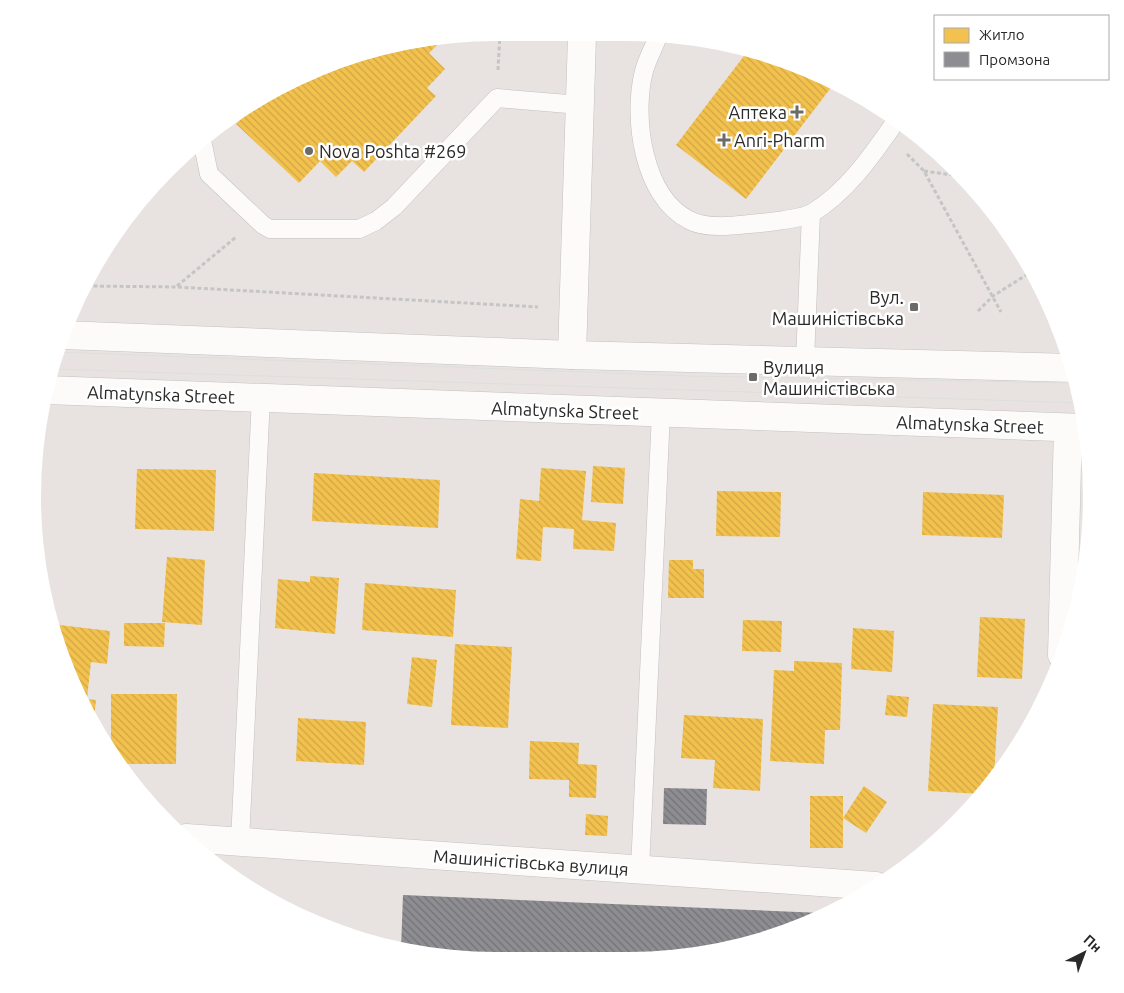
<svg xmlns="http://www.w3.org/2000/svg" width="1124" height="993" font-family="Ubuntu,sans-serif">
<style>
.homes{fill:url(#homes-back-hatch)}
.industry{fill:url(#industry-back-hatch)}
.lines{fill:none;stroke-linecap:round;stroke-linejoin:round}
.lane-casing{stroke:#c2c1c1;stroke-width:19}
.street-casing{stroke:#c2c1c1;stroke-width:29}
.secondary-casing{stroke:#c2c1c1;stroke-width:29}
.path{stroke:#c6c5c5;stroke-width:3;stroke-dasharray:4 2.5;stroke-linecap:butt}
.lane{stroke:#fcfbfa;stroke-width:18}
.street{stroke:#fcfbfa;stroke-width:28}
.secondary{stroke:#fcfbfa;stroke-width:28}
.tram{stroke:#dedede;stroke-width:1}
.poi-dot{fill:#6c6b6a;stroke:#fff;stroke-width:2}
.labels{text-anchor:middle;dominant-baseline:central;stroke-width:5;stroke-linejoin:round;paint-order:stroke}
.poi-label{font-size:18px;fill:#2a2a2a;stroke:#fff;text-anchor:start}
.street-label{font-size:18px;fill:#2a2a2a;stroke:#fff}
</style>
<defs>
<pattern id="homes-back-hatch" width="6" height="6" patternUnits="userSpaceOnUse" patternTransform="scale(1.25)"><rect width="6" height="6" fill="#f2c14e"/><path d="M-1 5l2 2M0 0l6 6M5-1l2 2" fill="none" stroke="#d0a644"/></pattern>
<pattern id="industry-back-hatch" width="6" height="6" patternUnits="userSpaceOnUse" patternTransform="scale(1.25)"><rect width="6" height="6" fill="#8d8d92"/><path d="M-1 5l2 2M0 0l6 6M5-1l2 2" fill="none" stroke="#737377"/></pattern>
</defs>
<rect width="100%" height="100%" fill="#e8e3e0"/>
<g class="homes">
<path d="M 442,40 L 429,53 L 445,69 L 427,88 L 436,96 L 364,172 L 352,161 L 336,177 L 320,161 L 299,183 L 236,124 L 252,106 L 291,80 L 377,48 Z"/>
<path d="M 747,52 L 833,85 L 746,199 L 676,145 Z"/>
<path d="M 593,466 L 625,468 L 623,504 L 591,502 Z"/>
<path d="M 541,468 L 586,471 L 582,520 L 616,523 L 614,551 L 573,549 L 574,529 L 543,527 L 541,561 L 516,559 L 520,499 L 539,501 Z"/>
<path d="M 137,469 L 216,470 L 214,531 L 135,529 Z"/>
<path d="M 314,473 L 440,480 L 438,528 L 312,521 Z"/>
<path d="M 717,491 L 781,492 L 780,537 L 716,536 Z"/>
<path d="M 923,492 L 1004,495 L 1002,538 L 922,535 Z"/>
<path d="M 167,557 L 205,560 L 202,625 L 162,622 Z"/>
<path d="M 669,560 L 693,560 L 693,569 L 704,569 L 704,598 L 668,598 Z"/>
<path d="M 310,576 L 339,578 L 335,634 L 275,628 L 278,579 L 310,582 Z"/>
<path d="M 365,583 L 456,590 L 453,637 L 362,630 Z"/>
<path d="M 980,617 L 1025,619 L 1022,679 L 977,677 Z"/>
<path d="M 743,620 L 782,621 L 781,652 L 742,651 Z"/>
<path d="M 124,623 L 165,623 L 164,647 L 124,646 Z"/>
<path d="M 51,624 L 110,631 L 107,664 L 91,662 L 87,699 L 96,700 L 94,719 L 90,718 Z"/>
<path d="M 853,628 L 894,631 L 892,672 L 851,669 Z"/>
<path d="M 455,644 L 512,647 L 508,728 L 451,725 Z"/>
<path d="M 412,657 L 437,660 L 432,707 L 407,704 Z"/>
<path d="M 794,661 L 842,663 L 840,730 L 825,730 L 824,764 L 770,761 L 774,670 L 794,671 Z"/>
<path d="M 111,694 L 177,694 L 176,764 L 120,764 L 111,752 Z"/>
<path d="M 887,695 L 909,697 L 907,717 L 885,715 Z"/>
<path d="M 933,704 L 998,707 L 994,777 L 982,794 L 928,791 Z"/>
<path d="M 684,715 L 763,719 L 760,791 L 713,788 L 715,760 L 681,758 Z"/>
<path d="M 298,718 L 366,722 L 364,765 L 296,761 Z"/>
<path d="M 530,741 L 579,743 L 578,764 L 597,765 L 596,798 L 569,797 L 569,780 L 529,779 Z"/>
<path d="M 864,786 L 887,802 L 866,833 L 843,818 Z"/>
<rect x="810" y="796" width="33" height="52"/>
<path d="M 586,814 L 608,816 L 607,836 L 585,835 Z"/>
</g>
<g class="industry">
<path d="M 664,788 L 707,789 L 706,825 L 663,824 Z"/>
<path d="M 403,895 L 822,913 L 822,917 L 748,945 L 658,960 L 466,959 L 401,949 Z"/>
</g>
<g class="lines">
<g class="lane-casing">
<g id="lane">
<path d="M 657,39 C 653,49 647,60 644,71 C 632,117 643,197 689,220 C 706,229 731,226 749,224 C 763,223 801,219 812,213 C 848,191 873,154 896,121"/>
<path d="M 202,140 L 209,174 L 263,225 L 270,229 L 359,229 L 376,221 L 394,207 L 497,98 L 580,105"/>
<path d="M 805,361 L 811,214"/>
<path d="M 240,842 L 261,397"/>
<path d="M 640,869 L 661,413"/>
</g>
</g>
<g class="street-casing">
<g id="street">
<path d="M 572,355 L 582,36"/>
<path d="M 1062,655 L 1068,428"/>
<path d="M 186,838 L 876,886"/>
</g>
</g>
<g class="secondary-casing">
<g id="secondary">
<path d="M 63,335 L 572,355 L 1073,368"/>
<path d="M 46,390 L 1084,428"/>
</g>
</g>
<g class="path">
<path d="M 498,70 L 500,33"/>
<path d="M 907,154 L 924,171 L 1001,312"/>
<path d="M 924,171 L 960,176"/>
<path d="M 87,286 L 177,287 L 538,307"/>
<path d="M 177,286 L 236,237"/>
<path d="M 978,311 L 993,296 L 1031,272"/>
</g>
<use href="#lane" class="lane"/>
<use href="#street" class="street"/>
<use href="#secondary" class="secondary"/>
<g class="tram">
<path d="M 58,352 L 689,376 L 1077,383"/>
<path d="M 53,369 L 1080,403"/>
</g>
</g>
<g class="poi-dot">
<path d="M794.5 104.5h5v5h5v5h-5v5h-5v-5h-5v-5h5z"/>
<path d="M721.5 132.5h5v5h5v5h-5v5h-5v-5h-5v-5h5z"/>
<circle cx="309" cy="151" r="5"/>
<rect x="909" y="302" width="10" height="10" rx="2.5"/>
<rect x="748" y="372" width="10" height="10" rx="2.5"/>
</g>
<g class="labels">
<g class="poi-label">
<text x="787" y="112" text-anchor="end">Аптека</text>
<text x="734" y="140">Anri-Pharm</text>
<text x="319" y="151">Nova Poshta #269</text>
<text x="904" y="297" text-anchor="end">Вул.<tspan x="904" dy="21">Машиністівська</tspan></text>
<text x="763" y="367">Вулиця<tspan x="763" dy="21">Машиністівська</tspan></text>
</g>
<g class="street-label">
<text transform="translate(161 394) rotate(2)">Almatynska Street</text>
<text transform="translate(565 410) rotate(2)">Almatynska Street</text>
<text transform="translate(970 424) rotate(2)">Almatynska Street</text>
<text transform="translate(531 862) rotate(4)">Машиністівська вулиця</text>
</g>
</g>
<path d="M0 0H1124V993H0ZM496 41H628A455 455 0 0 1 1083 496V497A455 455 0 0 1 628 952H496A455 455 0 0 1 41 497V496A455 455 0 0 1 496 41Z" fill="#fff" fill-rule="evenodd"/>
<rect x="934" y="15" width="175" height="65" fill="#ffffff" stroke="#aaaaaa"/>
<rect x="944" y="28" width="25" height="15" fill="#f2c14e" stroke="#aaaaaa"/>
<text x="979" y="40" font-size="15" fill="#2a2a2a">Житло</text>
<rect x="944" y="52" width="25" height="15" fill="#8d8d92" stroke="#aaaaaa"/>
<text x="979" y="65" font-size="15" fill="#2a2a2a">Промзона</text>
<g transform="translate(1084 953) rotate(42)" stroke="#ffffff" stroke-width="4" paint-order="stroke">
<path d="M0-4L9 19L0 12L-9 19Z" fill="#2a2a2a"/>
<text y="-8" font-size="14" font-weight="bold" text-anchor="middle" fill="#2a2a2a">Пн</text>
</g>
</svg>
